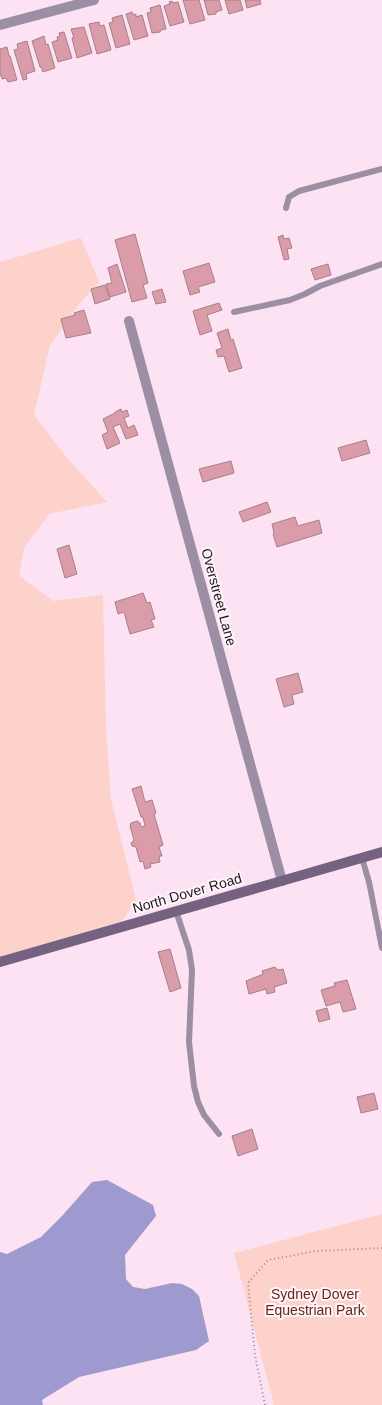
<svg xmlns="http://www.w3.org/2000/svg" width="382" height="1405" font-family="Arial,sans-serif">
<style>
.green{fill:#fdd2ca}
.water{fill:#9e99ce}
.building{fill:#db9ca9;stroke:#a48087}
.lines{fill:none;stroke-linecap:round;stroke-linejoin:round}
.path{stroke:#9e8a97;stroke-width:2;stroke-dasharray:1 3;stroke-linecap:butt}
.lane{stroke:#9c8ea3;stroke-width:6}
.street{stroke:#9c8ea3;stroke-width:10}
.secondary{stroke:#756180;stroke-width:10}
.labels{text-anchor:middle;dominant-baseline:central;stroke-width:4;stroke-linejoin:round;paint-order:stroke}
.street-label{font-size:14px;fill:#21151d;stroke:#fdf6fb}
.park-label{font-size:14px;fill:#6b2218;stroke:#fdf6fb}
</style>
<rect width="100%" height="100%" fill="#fde2f3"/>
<g class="green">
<path d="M 81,238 L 99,282 L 79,304 L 50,345 L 34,415 L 68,459 L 107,502 L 49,514 L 24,548 L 19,576 L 53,601 L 103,595 L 106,729 L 111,799 L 136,900 L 122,921 L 0,957 L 0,262 Z"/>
<path d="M 382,1214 L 382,1405 L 274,1405 L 234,1253 Z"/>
</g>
<path class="water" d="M 107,1180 L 153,1205 L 156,1216 L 125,1255 L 126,1279 L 133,1287 L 145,1289 L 172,1283 L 182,1284 L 192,1289 L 199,1296 L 209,1341 L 196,1350 L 79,1377 L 42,1400 L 43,1405 L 0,1405 L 0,1252 L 7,1254 L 41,1237 L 62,1216 L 92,1182 Z"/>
<g class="building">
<path d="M 183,0 L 199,0 L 205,20 L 190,24 Z"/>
<path d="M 204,0 L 219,0 L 222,10 L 216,12 L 216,14 L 208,15 Z"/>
<path d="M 225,0 L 240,0 L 243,10 L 229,14 Z"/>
<path d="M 245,0 L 260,0 L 261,4 L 247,8 Z"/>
<path d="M 172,1 L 173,3 L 178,2 L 184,22 L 170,26 L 164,6 L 170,4 L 169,2 Z"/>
<path d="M 160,5 L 166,29 L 161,30 L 160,32 L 152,33 L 147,13 L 151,12 L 150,8 Z"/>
<path d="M 132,12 L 133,15 L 136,14 L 136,17 L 142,15 L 148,36 L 134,40 L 126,14 Z"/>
<path d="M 122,15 L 130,44 L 116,48 L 109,23 L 113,22 L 112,18 Z"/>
<path d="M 99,22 L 100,26 L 104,25 L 111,50 L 97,54 L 89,24 Z"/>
<path d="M 84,27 L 92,53 L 77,58 L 72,38 L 74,38 L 71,29 Z"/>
<path d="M 64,32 L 72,58 L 58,62 L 52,42 L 58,40 L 57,37 L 60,36 L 59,33 Z"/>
<path d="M 44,36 L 46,45 L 48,44 L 55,68 L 43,72 L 41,67 L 40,67 L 32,41 Z"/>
<path d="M 27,41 L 35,71 L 26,74 L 27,79 L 23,80 L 14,50 L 18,49 L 17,44 Z"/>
<path d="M 7,47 L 9,56 L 10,56 L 17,80 L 8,82 L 6,78 L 2,79 L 0,73 L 0,49 Z"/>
<path d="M 135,234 L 148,283 L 143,285 L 147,298 L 132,302 L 115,240 Z"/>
<path d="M 283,235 L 284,239 L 289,238 L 292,248 L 287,249 L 289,259 L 284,260 L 278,237 Z"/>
<path d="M 209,263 L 215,282 L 198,287 L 200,292 L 190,295 L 183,271 Z"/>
<path d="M 117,264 L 126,292 L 110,297 L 106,284 L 112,283 L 108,268 Z"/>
<path d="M 328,264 L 331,275 L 315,280 L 311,269 Z"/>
<path d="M 105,285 L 110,299 L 95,304 L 91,289 Z"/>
<path d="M 162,289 L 166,302 L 156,304 L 152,292 Z"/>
<path d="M 219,303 L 222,310 L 207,315 L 212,331 L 200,335 L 193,311 Z"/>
<path d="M 84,310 L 91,333 L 66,338 L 61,319 L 75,315 L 74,313 Z"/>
<path d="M 228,329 L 231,340 L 233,339 L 242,368 L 229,372 L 224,356 L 218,357 L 216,350 L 222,348 L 217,333 Z"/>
<path d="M 121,409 L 122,412 L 127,410 L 129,416 L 124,418 L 128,428 L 134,425 L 138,435 L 126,439 L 120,424 L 113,427 L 120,443 L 107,449 L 102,435 L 108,432 L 103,419 L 115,413 L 115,412 Z"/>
<path d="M 366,440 L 370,453 L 342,461 L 338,448 Z"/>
<path d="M 231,461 L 234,473 L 203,482 L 199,469 Z"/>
<path d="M 267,502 L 271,512 L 243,522 L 239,512 Z"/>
<path d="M 295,517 L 298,526 L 319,520 L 322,533 L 277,547 L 273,534 L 274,533 L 272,524 Z"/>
<path d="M 69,545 L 77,574 L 65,578 L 57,549 Z"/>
<path d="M 143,593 L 147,603 L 150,602 L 155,619 L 151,620 L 154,627 L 130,634 L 124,612 L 118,614 L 115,602 Z"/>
<path d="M 298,673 L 303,692 L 292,695 L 294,704 L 284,707 L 276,679 Z"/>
<path d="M 141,786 L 145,802 L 152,800 L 156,813 L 154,814 L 163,845 L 159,847 L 162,856 L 159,856 L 160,862 L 150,864 L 151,867 L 145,869 L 143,861 L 140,862 L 136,847 L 132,846 L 131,843 L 134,840 L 130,826 L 131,823 L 137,821 L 140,823 L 141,827 L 145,826 L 143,817 L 141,817 L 132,789 Z"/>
<path d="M 170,949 L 181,988 L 170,992 L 158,952 Z"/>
<path d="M 275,967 L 278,970 L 283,969 L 287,983 L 274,987 L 275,992 L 267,994 L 266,989 L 249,994 L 246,981 L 261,975 L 263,974 L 262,971 Z"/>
<path d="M 347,980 L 356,1009 L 343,1012 L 340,1002 L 326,1006 L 321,990 L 335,986 L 334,983 Z"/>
<path d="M 327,1008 L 330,1019 L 319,1022 L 316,1011 Z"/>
<path d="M 374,1093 L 378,1109 L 361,1113 L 357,1097 Z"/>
<path d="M 252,1129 L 258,1149 L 238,1156 L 232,1136 Z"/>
</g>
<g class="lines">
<path class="path" d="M 265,1405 L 255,1355 L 248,1283 L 268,1260 L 316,1251 L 382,1248"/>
<g class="lane">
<path d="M 286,208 L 289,197 L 299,191 L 382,169"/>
<path d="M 234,312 L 290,300 L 305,294 L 320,286 L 382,264"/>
<path d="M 362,858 L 369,882 L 382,948"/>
<path d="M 176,911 L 189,950 L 192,970 L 189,1042 L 194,1086 L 198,1102 L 204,1115 L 219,1134"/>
</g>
<g class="street">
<path d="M 0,25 L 94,0"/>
<path d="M 129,321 L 282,881"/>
</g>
<path class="secondary" d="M 0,962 L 382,852"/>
</g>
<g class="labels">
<g class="street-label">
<text transform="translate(219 597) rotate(75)">Overstreet Lane</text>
<text transform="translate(187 893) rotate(-16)">North Dover Road</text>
</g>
<g class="park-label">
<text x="315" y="1294">Sydney Dover<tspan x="315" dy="16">Equestrian Park</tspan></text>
</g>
</g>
</svg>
